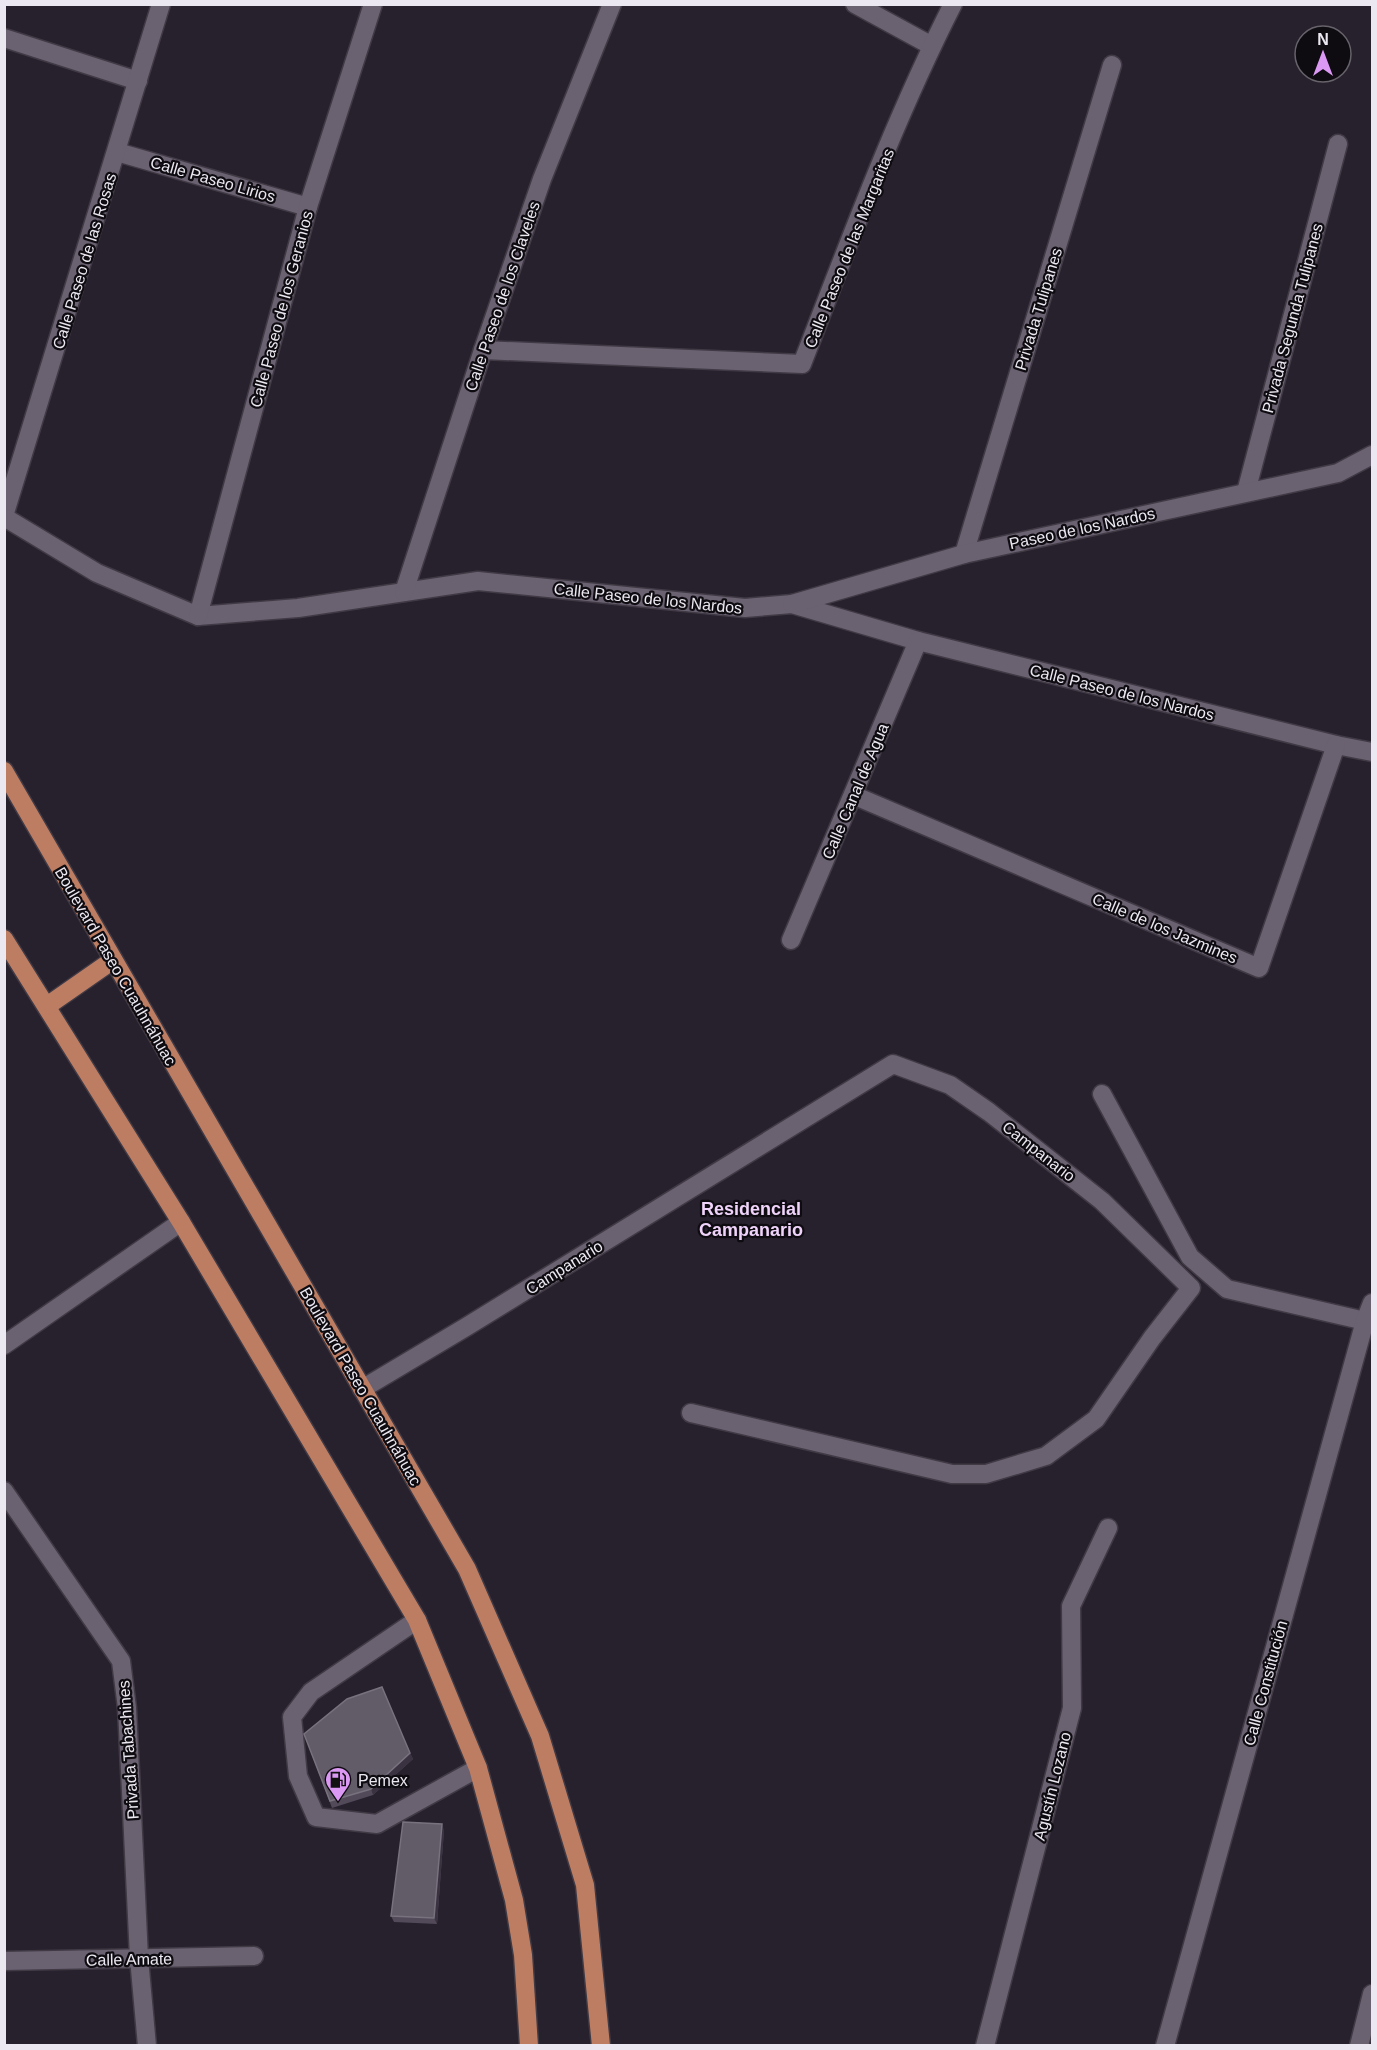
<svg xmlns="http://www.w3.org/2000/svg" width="1377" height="2050" font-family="Helvetica,sans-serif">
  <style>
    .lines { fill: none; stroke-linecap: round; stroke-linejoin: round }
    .minor-casing { stroke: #403a45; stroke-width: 21 }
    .major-casing { stroke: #403a45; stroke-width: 21 }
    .minor { stroke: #6a6171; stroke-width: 18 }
    .major { stroke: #bd7d62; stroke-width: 18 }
    .wall { fill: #524a58 }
    .shaded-wall { fill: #3a3240 }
    .building { fill: #625b68; stroke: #78717e; stroke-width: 1.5 }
    .labels { text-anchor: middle; stroke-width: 4.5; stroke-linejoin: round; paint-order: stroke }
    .street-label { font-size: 16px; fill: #ece8f1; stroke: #0e0b11 }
    .poi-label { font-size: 16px; fill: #ece8f1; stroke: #0e0b11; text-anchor: start }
    .neighbourhood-label { font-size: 18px; font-weight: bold; fill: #efd3fa; stroke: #0e0b11 }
  </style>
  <rect width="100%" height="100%" fill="#27202d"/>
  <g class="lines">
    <defs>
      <g id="minor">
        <polyline points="855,4 932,46"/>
        <polyline points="4,38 138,81"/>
        <polyline points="117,152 308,207"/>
        <path d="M483,350L802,364C849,243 894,120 953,4"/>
        <polyline points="1246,492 1338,144"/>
        <polyline points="4,516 161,4"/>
        <polyline points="4,517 97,573 198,616 298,608 478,581 745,608 792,604 918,641 1336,745 1372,752"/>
        <polyline points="964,554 1112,65"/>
        <polyline points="404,592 483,350 542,179 612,4"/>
        <polyline points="792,604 964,554 1338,473 1372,455"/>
        <polyline points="198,616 308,207 373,4"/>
        <polyline points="853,795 1259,968 1336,745"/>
        <polyline points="791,940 918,641"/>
        <polyline points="1102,1094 1190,1257 1227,1289 1365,1321"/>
        <polyline points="4,1345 181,1222"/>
        <polyline points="362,1389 466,1327 893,1064 950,1085 989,1112 1102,1201 1191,1288 1152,1338 1096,1419 1046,1456 986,1474 952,1474 691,1413"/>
        <polyline points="4,1491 121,1661 127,1708 139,1958 147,2046"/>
        <polyline points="417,1620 311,1692 292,1717 298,1776 316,1817 377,1824 478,1768"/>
        <polyline points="4,1961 254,1956"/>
        <polyline points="985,2046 1072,1708 1071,1606 1108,1528"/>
        <polyline points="1165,2046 1365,1321 1372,1303"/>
        <polyline points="1359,2046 1372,1994"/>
      </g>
      <g id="major">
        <polyline points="4,771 467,1569 540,1736 585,1885 601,2046"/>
        <polyline points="4,939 181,1222 417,1620 478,1768 514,1900 523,1955 529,2046"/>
        <polyline points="47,1006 113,960"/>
      </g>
    </defs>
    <use href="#minor" class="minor-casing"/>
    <use href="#major" class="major-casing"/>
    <use href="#minor" class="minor"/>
    <use href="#major" class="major"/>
  </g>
  <g class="wall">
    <polygon points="304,1734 410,1753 413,1759 373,1795 332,1808"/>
    <polygon points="444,1830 437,1924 394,1922 391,1916"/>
  </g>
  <g class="shaded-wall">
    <polygon points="410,1753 413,1759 373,1795 371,1789"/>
    <polygon points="442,1824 444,1830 437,1924 434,1918"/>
  </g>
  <g class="building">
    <polygon points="382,1687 410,1753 371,1789 330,1801 304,1734 347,1699"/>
    <polygon points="403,1822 442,1824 434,1918 391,1916"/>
  </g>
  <defs>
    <symbol id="fuel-pin" viewBox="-11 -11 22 30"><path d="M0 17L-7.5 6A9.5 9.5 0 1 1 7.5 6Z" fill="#dc99f4" stroke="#0e0b11"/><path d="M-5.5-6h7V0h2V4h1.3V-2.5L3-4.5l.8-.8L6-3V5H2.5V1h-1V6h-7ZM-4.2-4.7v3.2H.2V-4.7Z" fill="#111"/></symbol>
  </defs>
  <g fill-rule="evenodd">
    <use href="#fuel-pin" x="323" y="1765" width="30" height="40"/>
  </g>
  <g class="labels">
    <g class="street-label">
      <text transform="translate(213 179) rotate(16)" y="6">Calle Paseo Lirios</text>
      <text transform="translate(849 248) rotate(-68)" y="6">Calle Paseo de las Margaritas</text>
      <text transform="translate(84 261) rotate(-73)" y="6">Calle Paseo de las Rosas</text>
      <text transform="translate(502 296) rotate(-71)" y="6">Calle Paseo de los Claveles</text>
      <text transform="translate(281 309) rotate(-75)" y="6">Calle Paseo de los Geranios</text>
      <text transform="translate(1038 309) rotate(-73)" y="6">Privada Tulipanes</text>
      <text transform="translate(1292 318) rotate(-75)" y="6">Privada Segunda Tulipanes</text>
      <text transform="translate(1082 528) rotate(-12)" y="6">Paseo de los Nardos</text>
      <text transform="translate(648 598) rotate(6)" y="6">Calle Paseo de los Nardos</text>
      <text transform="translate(1122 692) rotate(14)" y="6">Calle Paseo de los Nardos</text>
      <text transform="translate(855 791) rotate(-67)" y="6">Calle Canal de Agua</text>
      <text transform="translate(1165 928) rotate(23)" y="6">Calle de los Jazmines</text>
      <text transform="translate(116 966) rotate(60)" y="6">Boulevard Paseo Cuauhnáhuac</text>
      <text transform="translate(1039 1151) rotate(38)" y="6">Campanario</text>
      <text transform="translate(564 1267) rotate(-32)" y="6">Campanario</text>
      <text transform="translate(361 1386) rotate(60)" y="6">Boulevard Paseo Cuauhnáhuac</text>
      <text transform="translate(1265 1683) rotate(-75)" y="6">Calle Constitución</text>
      <text transform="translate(128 1750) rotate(-94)" y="6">Privada Tabachines</text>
      <text transform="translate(1052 1786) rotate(-76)" y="6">Agustín Lozano</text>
      <text transform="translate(129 1959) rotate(-1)" y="6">Calle Amate</text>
    </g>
    <g class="poi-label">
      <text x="358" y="1786">Pemex</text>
    </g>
    <g class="neighbourhood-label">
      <text x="751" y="1215">Residencial<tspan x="751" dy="21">Campanario</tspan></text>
    </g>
  </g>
  <rect width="1377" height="2050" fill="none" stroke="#ece8f1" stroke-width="12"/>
  <g transform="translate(1323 54)"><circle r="28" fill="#0e0b11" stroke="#67636b" stroke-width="1.5"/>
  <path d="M0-4.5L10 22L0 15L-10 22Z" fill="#dc99f4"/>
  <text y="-9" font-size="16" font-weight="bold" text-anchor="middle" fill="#ece8f1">N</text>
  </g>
</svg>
